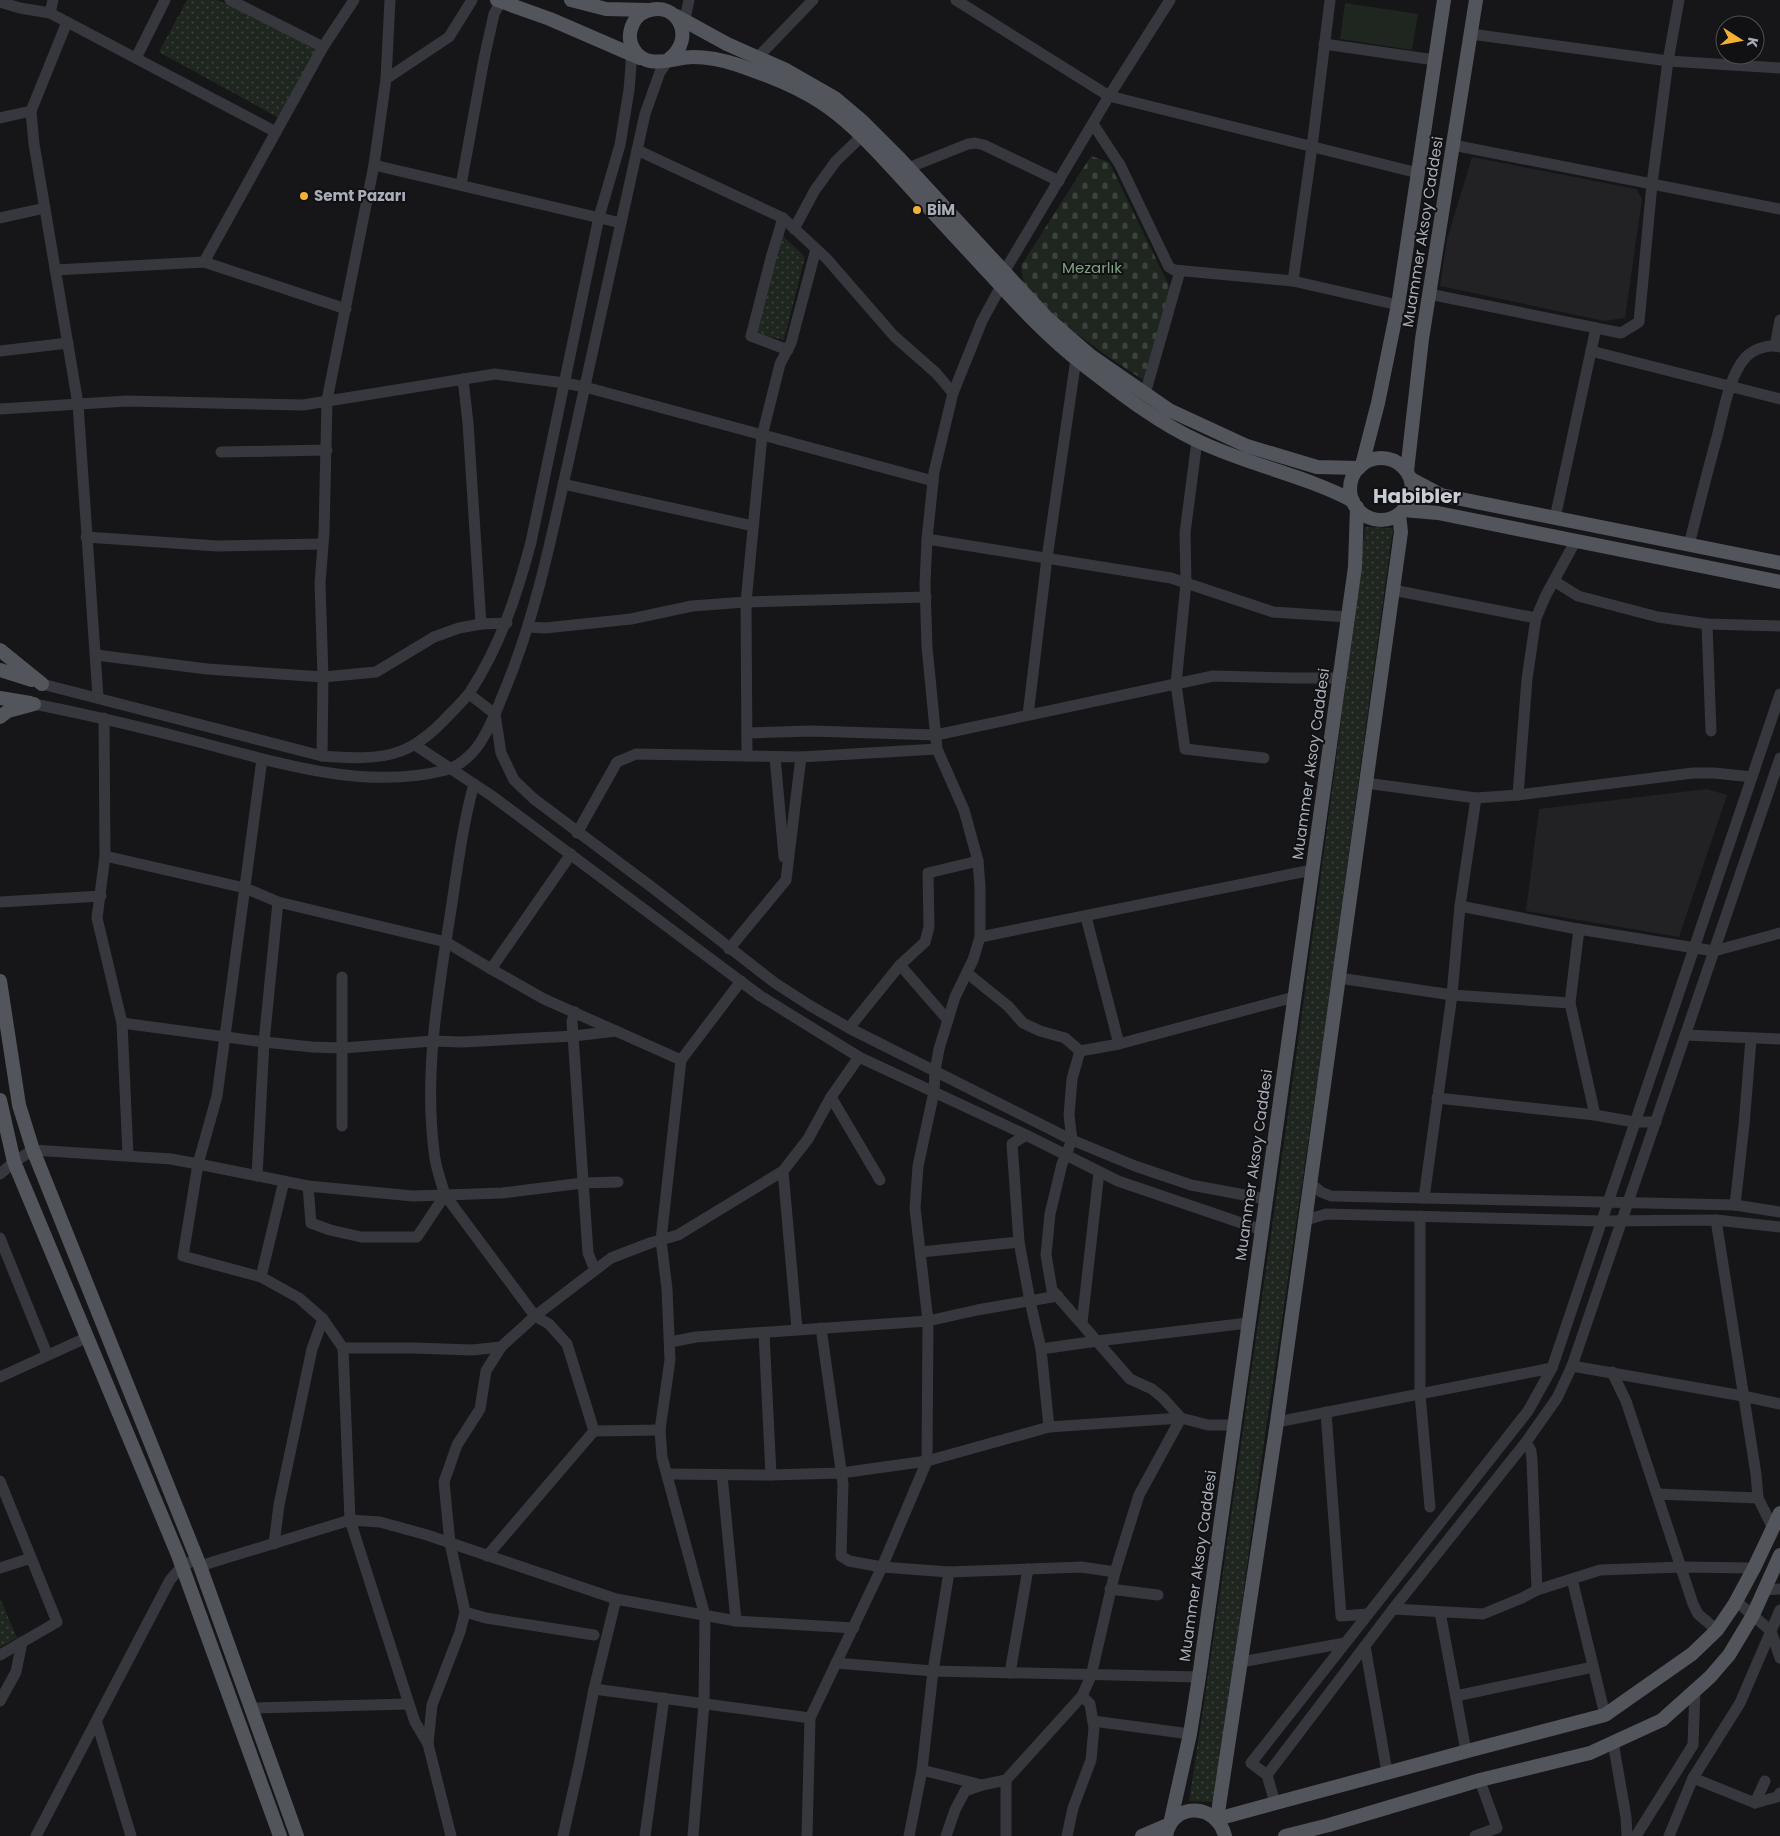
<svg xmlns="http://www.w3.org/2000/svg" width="1780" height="1836" font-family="Poppins,sans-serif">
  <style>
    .built { fill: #222225 }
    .grass { fill: url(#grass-dots) }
    .cemetery { fill: url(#cemetery-stones) }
    .garden { fill: #1e261f }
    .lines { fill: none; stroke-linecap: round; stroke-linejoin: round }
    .minor { stroke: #37383d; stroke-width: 11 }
    .major { stroke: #53555c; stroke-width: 14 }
    .poi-dot { fill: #f2b134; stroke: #111113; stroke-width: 2 }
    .labels { text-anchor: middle; stroke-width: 4; stroke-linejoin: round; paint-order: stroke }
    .poi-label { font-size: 15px; font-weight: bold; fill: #a8adb8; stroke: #111113; text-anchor: start }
    .street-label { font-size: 15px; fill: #a8adb8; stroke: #111113 }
    .park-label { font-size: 15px; fill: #7fa381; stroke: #111113 }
    .district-label { font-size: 20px; font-weight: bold; fill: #c9ccd4; stroke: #111113 }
  </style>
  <defs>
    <pattern id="grass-dots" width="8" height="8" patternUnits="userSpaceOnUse" patternTransform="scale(1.25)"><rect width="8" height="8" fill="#1e261f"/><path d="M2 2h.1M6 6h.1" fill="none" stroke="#3c433d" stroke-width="1.8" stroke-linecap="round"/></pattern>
    <pattern id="cemetery-stones" width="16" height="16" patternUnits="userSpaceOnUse" patternTransform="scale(1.25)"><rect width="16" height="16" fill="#1e261f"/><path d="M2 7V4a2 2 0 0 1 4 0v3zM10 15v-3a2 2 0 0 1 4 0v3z" fill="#3c433d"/></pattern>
  </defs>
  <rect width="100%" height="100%" fill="#161618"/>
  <g class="built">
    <polygon points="1472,157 1636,189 1642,199 1625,318 1604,321 1440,286 1447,239"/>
    <polygon points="1707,789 1727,795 1679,937 1526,911 1539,809"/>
  </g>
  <g class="grass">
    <polygon points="187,0 218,0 318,50 281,119 159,52"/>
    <polygon points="782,235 805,257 784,340 754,333"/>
    <path d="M1365,527L1393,528L1325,1027L1262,1456L1215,1802L1189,1801C1212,1654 1232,1507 1253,1359C1293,1082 1332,805 1365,527Z"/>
    <polygon points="0,1598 17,1638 0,1647"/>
  </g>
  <polygon class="cemetery" points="1091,156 1109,162 1172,292 1145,381 1107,356 1050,314 1023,282 1021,266"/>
  <polygon class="garden" points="1345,3 1418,14 1412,50 1340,39"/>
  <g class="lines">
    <g class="minor">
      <polyline points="230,0 323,47"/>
      <polyline points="956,0 1109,96 1418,173"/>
      <polyline points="0,2 20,8 50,13 67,22 31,111 34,144 78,404 98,697"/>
      <polyline points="50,13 53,0"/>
      <polyline points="67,22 276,132"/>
      <polyline points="683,28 689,0"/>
      <polyline points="1471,34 1668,61 1780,68"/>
      <polyline points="1324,44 1435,60"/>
      <polyline points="758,57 813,0"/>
      <polyline points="136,58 165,0"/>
      <polyline points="386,79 449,37 472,0"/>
      <polyline points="0,118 31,111"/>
      <polyline points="1093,124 1120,165 1169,267 1174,270 1293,281 1398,305"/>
      <polyline points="1453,145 1780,209"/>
      <polyline points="637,150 783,218 827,259 894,336 936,373 953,393"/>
      <polyline points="374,165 621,223"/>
      <polyline points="908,168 968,144 975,143 984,145 1059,181"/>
      <polyline points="461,185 484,59 494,14 501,1"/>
      <polyline points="0,218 45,208"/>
      <polyline points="783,218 771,258 751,336 788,350"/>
      <polyline points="794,229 815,190 836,161 861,137"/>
      <polyline points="204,262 323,47 354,0"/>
      <polyline points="55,270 204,262 346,309"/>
      <polyline points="1004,272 1109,96 1170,0"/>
      <polyline points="1293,281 1312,147 1330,0"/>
      <polyline points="1429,294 1621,333 1639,322 1652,184 1668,61 1679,0"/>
      <polyline points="1775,346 1780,320"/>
      <polyline points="0,351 68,343"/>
      <polyline points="1591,351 1780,399"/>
      <polyline points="463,379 468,423 481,624"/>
      <polyline points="1145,394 1180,271"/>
      <polyline points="0,409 127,401 303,405 495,374 565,383 585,387 933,481"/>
      <polyline points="1197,441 1185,533 1186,583 1176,684 1185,749 1264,758"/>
      <polyline points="221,452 327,450"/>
      <polyline points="563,484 753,526"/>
      <polyline points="1555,518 1596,328"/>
      <polyline points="86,537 217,546 322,544"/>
      <polyline points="927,539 1171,578 1273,612 1348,617"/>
      <path d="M1689,545C1698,509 1707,473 1717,437C1723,414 1729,376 1745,358C1753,349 1768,344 1780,347"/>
      <polyline points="1554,581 1578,596 1658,617 1707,624 1780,626"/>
      <polyline points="1393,590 1536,618"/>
      <polyline points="1707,624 1711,731"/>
      <polyline points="528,627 545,628 631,619 692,606 746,602 926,597"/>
      <polyline points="96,655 207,669 323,677 376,672 434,637 459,628 481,624 507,623"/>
      <path d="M42,684L322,756C347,758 378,760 401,751C420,744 435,730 449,715C456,708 464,700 470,692C500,646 517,595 531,542L599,217L620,145L629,90L631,65V48"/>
      <polyline points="469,694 495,714 501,753 514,780 534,799 653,888 775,983 809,1005 849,1028 1072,1140 1135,1166 1191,1185 1266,1199"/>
      <path d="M34,704C85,714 136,726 187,739C270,760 360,792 446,770C461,766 476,751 483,738C492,723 498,707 504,692C536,616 552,534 570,454C595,340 621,227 645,114L660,72L669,59"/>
      <polyline points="1028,715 1047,558 1076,359"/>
      <polyline points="104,718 105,856 97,918 122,1023 128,1155"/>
      <polyline points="747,733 811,731 936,735 1213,676 1294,678 1339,678"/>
      <polyline points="415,745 492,796 759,995 859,1057 1026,1135 1118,1181 1262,1230"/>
      <polyline points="322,756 323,677 320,583 324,533 327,400 374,165 386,79 390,0"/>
      <polyline points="747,756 801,757 937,749"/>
      <polyline points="775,757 784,857"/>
      <polyline points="1366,783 1476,798 1518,795 1693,773 1714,773 1752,777"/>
      <path d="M474,784C462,827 457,872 450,916C438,993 424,1073 434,1151C435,1166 441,1181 445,1195L502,1193L583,1183L618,1182"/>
      <polyline points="1518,795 1527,679 1536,618 1546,595 1575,542"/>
      <polyline points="577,833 617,762 636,754 747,756 746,602 762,436 780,364 791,343 816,249"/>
      <polyline points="105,856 245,888 278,902 446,942 491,969 571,854"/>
      <polyline points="0,902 101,896"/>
      <polyline points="1460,906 1572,928 1714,951 1780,933"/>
      <polyline points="1086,917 1119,1044"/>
      <polyline points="1579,929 1570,1003 1595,1115"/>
      <polyline points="980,937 1312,870"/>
      <polyline points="729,949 786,880 801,757"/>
      <polyline points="900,965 947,1019"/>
      <polyline points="491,969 544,999 681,1060"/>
      <polyline points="967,973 1008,1006 1023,1023 1040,1031 1065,1038 1080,1051"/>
      <polyline points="1339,978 1452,995 1570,1003"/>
      <polyline points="575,1012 572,1021 588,1253 595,1270"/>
      <polyline points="122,1023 264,1042 312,1047 343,1048 433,1041 462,1042 574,1036 616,1031"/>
      <polyline points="849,1028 900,965 925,942 929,927 928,873 978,861"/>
      <polyline points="1685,1035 1780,1039"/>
      <polyline points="831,1097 880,1180"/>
      <polyline points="1437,1098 1595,1115 1634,1122 1656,1122"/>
      <polyline points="342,1126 342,977"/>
      <polyline points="1026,1135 1012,1144 1019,1242 1030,1301 1041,1349"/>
      <polyline points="783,1171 797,1329"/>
      <polyline points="0,1174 14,1162 33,1150 171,1159 198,1164 217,1096 262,759"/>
      <polyline points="257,1176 264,1042 278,902"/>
      <polyline points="1310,1183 1321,1192 1331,1196 1735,1205 1780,1212"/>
      <polyline points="308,1186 311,1223 330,1230 361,1237 417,1237 445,1195"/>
      <polyline points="445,1195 535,1316 549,1324 567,1344 594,1431 660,1430"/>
      <polyline points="1424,1198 1452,995 1460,906 1476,798"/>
      <polyline points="1735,1205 1744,1125 1751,1039"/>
      <polyline points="1420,1216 1420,1394 1430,1507"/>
      <polyline points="1306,1220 1326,1214 1601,1221 1716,1220 1780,1227"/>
      <polyline points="1716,1220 1756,1474 1758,1498 1773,1528"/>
      <polyline points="0,1238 47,1354"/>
      <polyline points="921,1252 1019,1242"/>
      <polyline points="261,1277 284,1181"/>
      <polyline points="1082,1323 1099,1172"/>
      <polyline points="821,1328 843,1484 841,1556 849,1561 882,1567 949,1572 1081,1567 1115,1572"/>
      <polyline points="764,1333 771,1475"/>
      <polyline points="670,1342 696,1337 928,1321 977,1310 1058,1296"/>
      <polyline points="343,1348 413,1348 472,1350 501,1347"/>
      <polyline points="1572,1366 1743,1396 1780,1404"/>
      <polyline points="1612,1372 1626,1401 1693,1604 1698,1614 1717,1630"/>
      <polyline points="0,1377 88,1337"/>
      <polyline points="1326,1412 1341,1616 1368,1614"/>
      <polyline points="1277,1422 1552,1368"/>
      <polyline points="1234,1425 1208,1425 1181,1418 1163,1398 1152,1389 1130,1379 1052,1290 1046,1255 1050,1214 1062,1164 1072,1140 1069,1115 1072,1079 1080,1051 1119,1044 1294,997"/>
      <polyline points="1049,1427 1041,1349 1097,1341 1248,1323"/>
      <polyline points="1526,1442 1531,1451 1532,1460 1537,1590"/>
      <polyline points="667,1474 771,1475 841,1473 927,1461 1049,1427 1181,1418 1139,1495 1115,1572 1091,1676 1082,1696 1006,1780 982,1785 965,1791 955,1810 946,1836"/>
      <polyline points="722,1475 736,1621"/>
      <polyline points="0,1481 57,1622 0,1655"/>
      <polyline points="1657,1494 1758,1498"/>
      <polyline points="274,1544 279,1505 312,1349 323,1319"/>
      <polyline points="487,1556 594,1431"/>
      <polyline points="200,1566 350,1520 380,1522 427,1535 616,1599 736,1621 854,1628"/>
      <polyline points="0,1568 31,1558"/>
      <polyline points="1572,1579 1605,1715"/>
      <polyline points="1110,1589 1158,1595"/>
      <polyline points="1764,1590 1780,1589"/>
      <polyline points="1393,1609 1483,1614 1522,1598 1537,1590 1600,1570 1681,1567 1754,1568"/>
      <polyline points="1780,1610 1771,1631 1780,1658"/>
      <polyline points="465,1612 486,1618 594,1635"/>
      <polyline points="1440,1612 1466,1751"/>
      <polyline points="1365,1646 1387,1772"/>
      <polyline points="1241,1662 1345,1643"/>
      <polyline points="836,1663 933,1671 1199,1677"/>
      <polyline points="1010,1673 1028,1569"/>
      <polyline points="594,1689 810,1718 807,1836"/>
      <polyline points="1456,1696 1593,1667"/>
      <polyline points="0,1701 16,1672 22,1642"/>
      <polyline points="251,1708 409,1704"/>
      <polyline points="810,1718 882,1567 927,1461 928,1321 915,1208 918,1166 934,1092 935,1071 939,1049 955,997 973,960 980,937 980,887 978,861 964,810 937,749 927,647 925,584 927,539 934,472 953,393 982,321 1001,286"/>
      <polyline points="1093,1721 1190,1734"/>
      <polyline points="97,1723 131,1836"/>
      <polyline points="1613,1742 1626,1817 1627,1836"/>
      <polyline points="428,1744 415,1722 409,1704 350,1520 343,1348 323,1319 299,1298 261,1277 183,1256 198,1164 308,1186 413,1196 445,1195"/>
      <polyline points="922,1770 982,1785"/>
      <polyline points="1267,1775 1393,1609 1526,1442 1557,1398 1572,1366 1780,758"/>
      <polyline points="1693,1778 1755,1803 1777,1797 1780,1793"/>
      <polyline points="1275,1803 1267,1775 1251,1763 1528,1411 1552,1368 1780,694"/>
      <polyline points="1755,1803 1765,1781"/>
      <polyline points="36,1836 170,1580 182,1566 197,1559"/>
      <polyline points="451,1836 428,1744 432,1705 460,1632 465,1612 450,1543 444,1482 457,1445 480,1409 486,1371 501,1347 535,1316 611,1258 650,1243 678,1235 783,1171 808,1139 831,1097 859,1057"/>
      <polyline points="563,1836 579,1765 594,1689 616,1599"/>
      <polyline points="645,1836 664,1698"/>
      <polyline points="693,1836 704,1704 705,1616 662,1457 660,1430 670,1360 667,1289 661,1240 681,1060 741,981"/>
      <polyline points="909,1836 922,1770 933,1671 949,1572"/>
      <polyline points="1006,1836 1006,1780"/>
      <polyline points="1067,1836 1073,1808 1091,1760 1094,1728 1090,1704 1082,1696"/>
      <polyline points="1475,1836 1497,1828 1480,1781"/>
      <polyline points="1636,1836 1693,1745 1695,1690"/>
      <polyline points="1669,1836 1693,1778 1740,1703 1771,1631 1736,1601"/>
    </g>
    <g class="major">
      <polyline points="497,0 550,19 640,58"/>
      <polyline points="571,0 606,9 648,10"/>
      <polyline points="676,16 727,44 786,70 835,98 861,120 900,159 1047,318 1091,356 1169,410 1247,446 1317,467 1359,468"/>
      <path d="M669,59C697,38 677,0 647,11C639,14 633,21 631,29C629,36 630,43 633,48C646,72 673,57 693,57C709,57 723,60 738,65C769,76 802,88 829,108C858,129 884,159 908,185C935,215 963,245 990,274C1020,307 1050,339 1085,366C1119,392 1158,423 1198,441C1248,465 1304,475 1353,501"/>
      <circle cx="1381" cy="489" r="31"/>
      <polyline points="1362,465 1378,403 1398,305 1444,0"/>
      <polyline points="1407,471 1422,339 1476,0"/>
      <polyline points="1411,479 1441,495 1780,563"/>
      <polyline points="1403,510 1438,513 1780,582"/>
      <polyline points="0,650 42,684"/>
      <polyline points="0,670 32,680"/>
      <polyline points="0,698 30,703"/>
      <polyline points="0,717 8,711 34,704"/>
      <polyline points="0,981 19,1105 33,1150 200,1566 297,1836"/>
      <polyline points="0,1100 14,1162 178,1555 280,1836"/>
      <polyline points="1217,1819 1277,1422 1401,532 1399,514"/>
      <polyline points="1217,1819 1475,1749 1605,1715 1692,1654 1717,1630 1734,1605 1754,1568 1780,1513"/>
      <polyline points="1170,1824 1190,1734 1199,1677 1355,567 1357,507"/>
      <polyline points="1142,1836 1170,1824"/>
      <path d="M1166,1836C1172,1801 1217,1803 1225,1836"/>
      <polyline points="1285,1836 1329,1825 1480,1780 1590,1753 1662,1720 1710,1677 1729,1655 1753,1615 1780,1555"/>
    </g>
  </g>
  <g class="poi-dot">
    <circle cx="304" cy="196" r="5"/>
    <circle cx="917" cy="210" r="5"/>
  </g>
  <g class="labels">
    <g class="poi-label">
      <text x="314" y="201">Semt Pazarı</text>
      <text x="927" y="215">BİM</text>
    </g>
    <g class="street-label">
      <text transform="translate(1423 232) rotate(-81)" y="5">Muammer Aksoy Caddesi</text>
      <text transform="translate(1311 764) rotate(-82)" y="5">Muammer Aksoy Caddesi</text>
      <text transform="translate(1254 1165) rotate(-82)" y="5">Muammer Aksoy Caddesi</text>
      <text transform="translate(1198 1566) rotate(-82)" y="5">Muammer Aksoy Caddesi</text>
    </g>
    <g class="park-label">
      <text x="1092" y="273">Mezarlık</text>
    </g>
    <g class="district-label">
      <text x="1417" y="503">Habibler</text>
    </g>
  </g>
  <g transform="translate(1740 40) rotate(101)"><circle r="24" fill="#111113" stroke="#4d4f55"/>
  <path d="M0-4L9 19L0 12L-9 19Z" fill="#f2b134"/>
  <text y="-8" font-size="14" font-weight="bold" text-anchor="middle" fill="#a8adb8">K</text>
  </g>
</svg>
